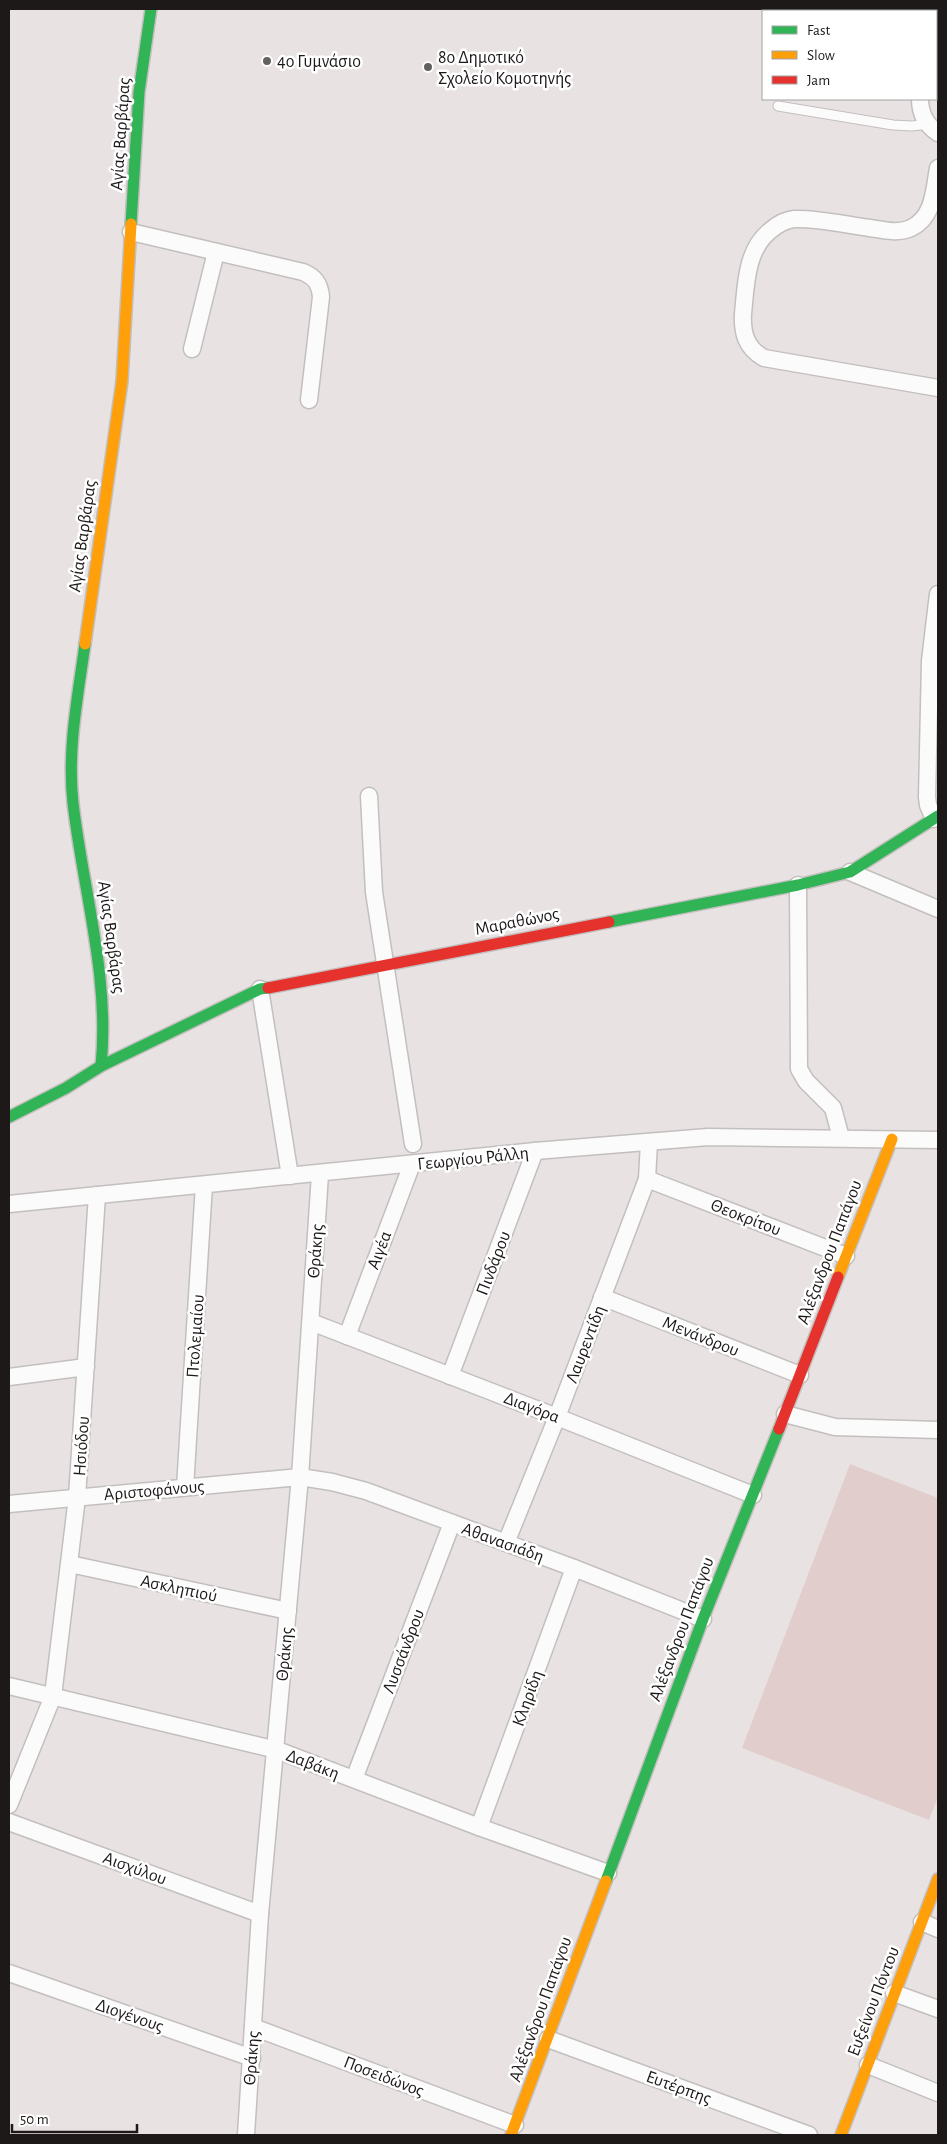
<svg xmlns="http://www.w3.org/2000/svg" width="947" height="2144" font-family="'Alegreya Sans',sans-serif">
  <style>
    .green { fill: #e1cecc }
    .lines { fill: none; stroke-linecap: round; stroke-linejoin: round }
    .lane-casing { stroke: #c3bfbe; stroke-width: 11 }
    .street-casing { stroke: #c3bfbe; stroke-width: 19 }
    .fast-casing { stroke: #c3bfbe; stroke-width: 14 }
    .slow-casing { stroke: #c3bfbe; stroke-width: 14 }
    .jam-casing { stroke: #c3bfbe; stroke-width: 14 }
    .lane { stroke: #fcfbfb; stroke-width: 9 }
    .street { stroke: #fcfbfb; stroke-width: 16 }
    .fast { stroke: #30b455; stroke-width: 11 }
    .slow { stroke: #ff9f0a; stroke-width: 11 }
    .jam { stroke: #e5322d; stroke-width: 11 }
    .poi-dot { fill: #63605f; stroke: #fff; stroke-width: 2 }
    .labels { text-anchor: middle; stroke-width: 5; stroke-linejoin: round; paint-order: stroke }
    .poi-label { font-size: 18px; fill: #1c1918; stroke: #fff; text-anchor: start }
    .street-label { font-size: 18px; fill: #1c1918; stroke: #fff }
  </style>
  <rect width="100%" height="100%" fill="#e8e3e2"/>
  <polygon class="green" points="850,1464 938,1498 938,1797 929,1820 742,1748"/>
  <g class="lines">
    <defs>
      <polyline id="lane" points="778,106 893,125 912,126 928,124"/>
      <g id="street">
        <polyline points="931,11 932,9"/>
        <path d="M920,99C920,113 926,125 938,133"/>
        <path d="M938,168C934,190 934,217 911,228C898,234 883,230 870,228C846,225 819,218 794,219C785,220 778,224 771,230C746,249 746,284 743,314C742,333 746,348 764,358L938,388"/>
        <path d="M131,232L303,272C315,277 320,284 321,297L309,400"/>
        <polyline points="192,349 216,252"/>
        <polyline points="369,796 374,892 413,1144"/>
        <polyline points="934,819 928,805 927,797 930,661 938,594"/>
        <polyline points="850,872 938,909"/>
        <polyline points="798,885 799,1069 806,1081 833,1108 841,1138"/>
        <polyline points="260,989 290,1176"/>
        <polyline points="647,1179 846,1256"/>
        <polyline points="9,1204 535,1151 708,1137 938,1140"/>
        <polyline points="602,1297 800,1375"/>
        <polyline points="311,1322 557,1417 753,1495"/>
        <polyline points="347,1336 412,1164"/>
        <polyline points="450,1376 535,1151"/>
        <polyline points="9,1377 86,1367"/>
        <polyline points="785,1414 835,1427 938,1430"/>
        <polyline points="185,1487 204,1185"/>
        <polyline points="9,1504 300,1477 332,1482 366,1491 574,1568 703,1619"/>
        <polyline points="506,1543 557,1417 647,1179 649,1142"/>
        <polyline points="70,1564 288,1611"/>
        <polyline points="9,1686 277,1750 479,1827 608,1873"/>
        <polyline points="354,1779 452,1523"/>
        <polyline points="9,1805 53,1696 77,1497 97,1195"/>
        <polyline points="9,1822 260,1914"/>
        <polyline points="479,1827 574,1568"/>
        <polyline points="922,1922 938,1929"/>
        <polyline points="9,1973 252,2058"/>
        <polyline points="894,1993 938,2009"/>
        <polyline points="253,2027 515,2125"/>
        <polyline points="548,2039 809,2135"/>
        <polyline points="868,2065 938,2093"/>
        <polyline points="246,2135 260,1914 300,1477 320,1174"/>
      </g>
      <g id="fast">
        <polyline points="131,224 139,92 151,9"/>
        <path d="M85,644C78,696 67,749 73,803C83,890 110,977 101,1066"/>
        <polyline points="609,922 798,885 850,872 938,816"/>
        <polyline points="9,1117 66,1088 101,1066 260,989 268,988"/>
        <polyline points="606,1881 703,1619 779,1429"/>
      </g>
      <g id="slow">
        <polyline points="85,644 122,381 131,224"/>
        <polyline points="838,1277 892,1139"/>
        <polyline points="511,2135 606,1881"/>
        <polyline points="841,2135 938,1879"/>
      </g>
      <g id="jam">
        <polyline points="268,988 609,922"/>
        <polyline points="779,1429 838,1277"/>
      </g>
    </defs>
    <use href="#lane" class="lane-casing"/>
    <use href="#street" class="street-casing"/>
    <use href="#fast" class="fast-casing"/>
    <use href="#slow" class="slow-casing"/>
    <use href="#jam" class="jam-casing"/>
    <use href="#lane" class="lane"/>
    <use href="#street" class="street"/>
    <use href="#fast" class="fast"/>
    <use href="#slow" class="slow"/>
    <use href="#jam" class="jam"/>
  </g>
  <g class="poi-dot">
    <circle cx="267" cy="61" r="5"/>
    <circle cx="428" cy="67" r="5"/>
  </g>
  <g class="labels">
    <g class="poi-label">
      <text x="438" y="63">8ο Δημοτικό<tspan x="438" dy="21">Σχολείο Κομοτηνής</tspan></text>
      <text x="277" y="67">4ο Γυμνάσιο</text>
    </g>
    <g class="street-label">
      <text transform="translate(120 134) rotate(-86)" y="6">Αγίας Βαρβάρας</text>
      <text transform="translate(82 536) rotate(-82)" y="6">Αγίας Βαρβάρας</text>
      <text transform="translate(517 921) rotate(-11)" y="6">Μαραθώνος</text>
      <text transform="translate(112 937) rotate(82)" y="6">Αγίας Βαρβάρας</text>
      <text transform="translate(473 1158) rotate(-6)" y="6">Γεωργίου Ράλλη</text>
      <text transform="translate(746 1217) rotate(21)" y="6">Θεοκρίτου</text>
      <text transform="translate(379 1250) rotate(-69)" y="6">Αιγέα</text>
      <text transform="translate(315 1251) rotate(-86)" y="6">Θράκης</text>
      <text transform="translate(829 1252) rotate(-69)" y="6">Αλέξανδρου Παπάγου</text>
      <text transform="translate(493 1263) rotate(-69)" y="6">Πινδάρου</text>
      <text transform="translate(195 1336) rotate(-86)" y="6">Πτολεμαίου</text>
      <text transform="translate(701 1336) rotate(22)" y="6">Μενάνδρου</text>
      <text transform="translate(585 1344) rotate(-69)" y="6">Λαυρεντίδη</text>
      <text transform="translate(532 1407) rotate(21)" y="6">Διαγόρα</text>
      <text transform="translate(81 1446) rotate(-86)" y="6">Ησιόδου</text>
      <text transform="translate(154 1490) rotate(-5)" y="6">Αριστοφάνους</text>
      <text transform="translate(503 1542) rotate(20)" y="6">Αθανασιάδη</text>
      <text transform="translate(179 1588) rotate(12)" y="6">Ασκληπιού</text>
      <text transform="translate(681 1629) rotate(-69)" y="6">Αλέξανδρου Παπάγου</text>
      <text transform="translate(403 1651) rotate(-69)" y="6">Λυσσάνδρου</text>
      <text transform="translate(284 1654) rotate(-85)" y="6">Θράκης</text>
      <text transform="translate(527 1698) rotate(-70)" y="6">Κληρίδη</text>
      <text transform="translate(313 1764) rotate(21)" y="6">Δαβάκη</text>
      <text transform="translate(135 1868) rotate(20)" y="6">Αισχύλου</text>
      <text transform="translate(873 2001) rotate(-69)" y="6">Ευξείνου Πόντου</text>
      <text transform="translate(540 2009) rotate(-70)" y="6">Αλέξανδρου Παπάγου</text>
      <text transform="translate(130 2015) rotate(19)" y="6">Διογένους</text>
      <text transform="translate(251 2058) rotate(-86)" y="6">Θράκης</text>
      <text transform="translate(384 2076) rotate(21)" y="6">Ποσειδώνος</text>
      <text transform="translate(679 2087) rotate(20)" y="6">Ευτέρπης</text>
    </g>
  </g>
  <rect width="947" height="2144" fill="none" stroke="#1c1918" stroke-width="20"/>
  <rect x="762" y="10" width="175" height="90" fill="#ffffff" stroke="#a4a3a3"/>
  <rect x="772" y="26" width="25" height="8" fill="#30b455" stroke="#a4a3a3"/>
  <text x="807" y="35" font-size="15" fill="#1c1918">Fast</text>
  <rect x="772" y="51" width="25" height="8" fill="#ff9f0a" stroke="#a4a3a3"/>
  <text x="807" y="60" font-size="15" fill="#1c1918">Slow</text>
  <rect x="772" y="76" width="25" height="8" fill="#e5322d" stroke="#a4a3a3"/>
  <text x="807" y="85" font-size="15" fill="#1c1918">Jam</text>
  <path d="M12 2124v8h125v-8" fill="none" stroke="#1c1918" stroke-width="2.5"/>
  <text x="20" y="2124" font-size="15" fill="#1c1918" stroke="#ffffff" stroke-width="4" paint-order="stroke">50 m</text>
</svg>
